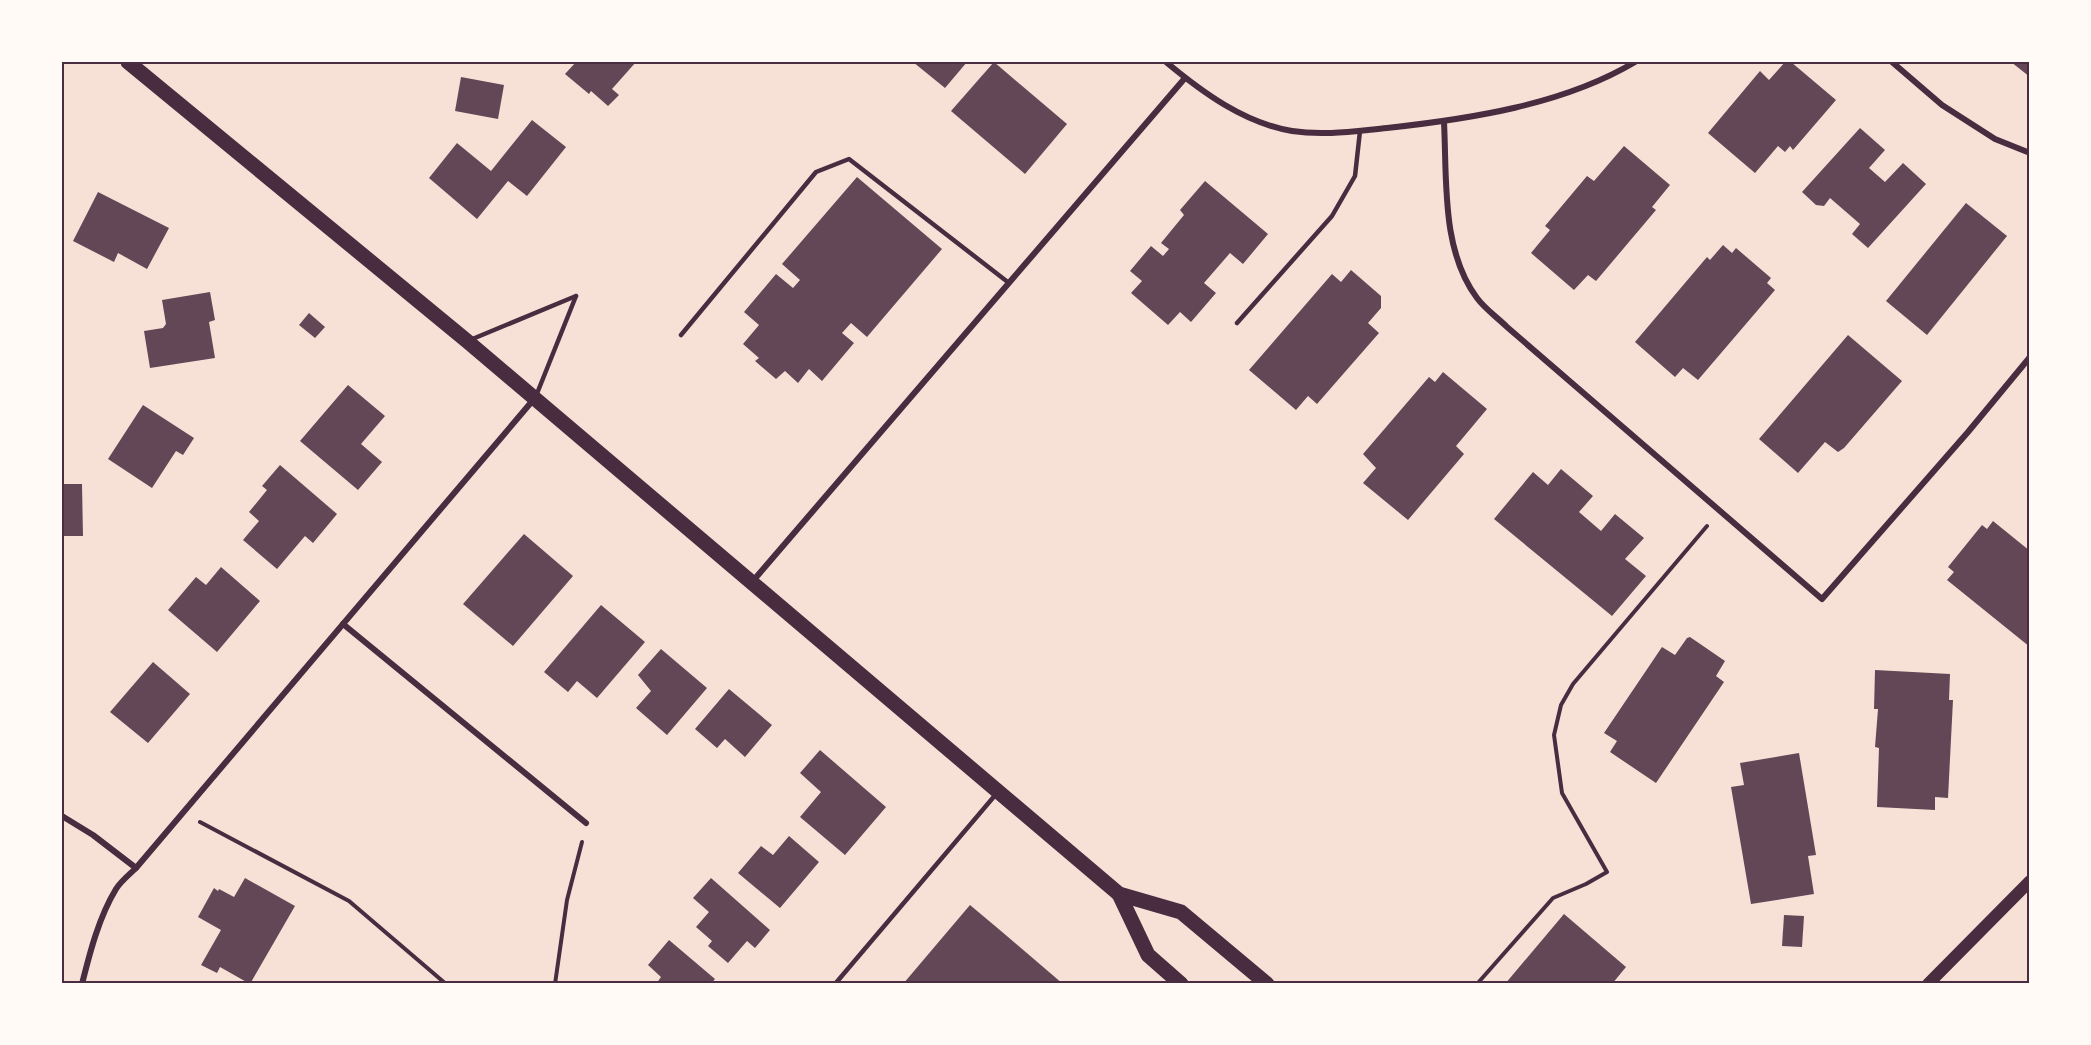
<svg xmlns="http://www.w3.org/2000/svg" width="2091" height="1045" font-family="Figtree,sans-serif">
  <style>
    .building { fill: #644757 }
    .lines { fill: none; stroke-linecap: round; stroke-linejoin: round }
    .path { stroke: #4a2c40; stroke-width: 4 }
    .service { stroke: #4a2c40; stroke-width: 4.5 }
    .minor { stroke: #4a2c40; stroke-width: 6 }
    .secondary { stroke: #4a2c40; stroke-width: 12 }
    .primary { stroke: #4a2c40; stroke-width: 15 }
    .neatline { fill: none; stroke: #4a2c40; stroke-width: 2 }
  </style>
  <rect width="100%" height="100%" fill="#f7e1d7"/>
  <g class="building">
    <polygon points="576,62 636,62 612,89 619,95 608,106 591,91 589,94 565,74"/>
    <polygon points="913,62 967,62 945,88"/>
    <polygon points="994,62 1067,124 1025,174 951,111"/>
    <polygon points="1785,62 1791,62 1836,100 1793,150 1790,146 1785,152 1778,146 1755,173 1708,133 1760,71 1769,80"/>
    <polygon points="2011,62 2030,62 2030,77"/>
    <polygon points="461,77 504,85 498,119 455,111"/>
    <polygon points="532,120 566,147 527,196 508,181 477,219 429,178 457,143 491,171"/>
    <polygon points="1860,128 1885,150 1869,168 1885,182 1903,163 1926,184 1868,248 1852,234 1860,224 1830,198 1824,206 1816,205 1802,192"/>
    <polygon points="1624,146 1670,185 1652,207 1656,210 1596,281 1588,275 1574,290 1531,253 1550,230 1545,226 1587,176 1594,181"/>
    <polygon points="857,177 942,249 867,337 851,323 842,333 854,343 822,381 809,369 798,383 785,371 776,379 755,361 759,358 743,344 759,325 744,312 776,274 793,288 800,280 782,264"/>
    <polygon points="1205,181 1268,234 1243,264 1230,253 1204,283 1216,293 1191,322 1180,312 1168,325 1131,293 1142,281 1130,271 1151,246 1163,256 1169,249 1161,243 1184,215 1180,210"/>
    <polygon points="98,192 169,228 147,269 118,253 114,262 73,241"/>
    <polygon points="1966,203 2007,236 1927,335 1886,301"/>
    <polygon points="1723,245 1732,253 1736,248 1771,278 1767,283 1775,290 1698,380 1683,368 1675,377 1635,342 1707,257 1710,260"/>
    <polygon points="1351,270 1381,296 1381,308 1368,323 1379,333 1317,404 1308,396 1296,410 1249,370 1332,274 1341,282"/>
    <polygon points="210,292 215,320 209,322 215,358 150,368 144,331 163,328 166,324 162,300"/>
    <polygon points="309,313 325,327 315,338 299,325"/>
    <polygon points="1848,335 1902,381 1844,448 1838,452 1825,442 1798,473 1759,439"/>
    <polygon points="1443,372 1487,409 1456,446 1464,454 1408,520 1363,483 1376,468 1363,454 1429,377 1435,382"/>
    <polygon points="348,385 385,416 361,444 382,462 358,490 300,441"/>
    <polygon points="143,405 194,438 183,455 176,451 152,488 108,459"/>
    <polygon points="280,465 337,514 313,543 305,536 277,569 243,540 259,521 249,512 267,490 262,486"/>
    <polygon points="1561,469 1593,496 1579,512 1601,531 1615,514 1644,538 1625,559 1646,576 1612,616 1494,519 1533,472 1548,485"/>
    <polygon points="62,484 82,484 83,536 62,536"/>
    <polygon points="1993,521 2030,551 2030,647 1947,580 1954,572 1948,567 1982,525 1987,529"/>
    <polygon points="524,534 573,576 513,646 463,604"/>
    <polygon points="221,567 260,601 217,652 168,610 196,577 206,585"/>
    <polygon points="601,605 645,642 597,698 577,681 568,692 544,672"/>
    <polygon points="1690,637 1725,661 1716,676 1724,682 1656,783 1610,752 1617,741 1604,733 1662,647 1675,655 1687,638"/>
    <polygon points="661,649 707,688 667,735 636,708 651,691 638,675"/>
    <polygon points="153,662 190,694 148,743 110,712"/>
    <polygon points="1875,670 1950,674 1949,700 1953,700 1948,798 1935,797 1935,810 1877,807 1879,748 1875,747 1878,709 1874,709"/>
    <polygon points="729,689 772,725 745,757 725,739 717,748 695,729"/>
    <polygon points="820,750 886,807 845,855 800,817 821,792 800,773"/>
    <polygon points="1799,753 1816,855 1808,856 1814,894 1751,904 1731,787 1744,785 1740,763"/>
    <polygon points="789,836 819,862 780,908 738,873 761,846 773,855"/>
    <polygon points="245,878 295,906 250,984 220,967 217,973 201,965 221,930 198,917 214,888 218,891 219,889 234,897"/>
    <polygon points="711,878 770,930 755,948 747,941 728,963 708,946 712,941 696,927 709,912 693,898"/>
    <polygon points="970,905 1001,931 1063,984 903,984"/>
    <polygon points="1564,914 1626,967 1612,984 1505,984"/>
    <polygon points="1784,915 1804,916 1802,947 1782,946"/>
    <polygon points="669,940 715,979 711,984 656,984 661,977 648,965"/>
  </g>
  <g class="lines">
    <g class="path">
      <polyline points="200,822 349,901 446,984"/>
      <polyline points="555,984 567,900 582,842"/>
      <polyline points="1477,984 1553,898 1586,884 1607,872 1562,793 1554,735 1561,705 1573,684 1707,526"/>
    </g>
    <g class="service">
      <polyline points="1237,323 1332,216 1355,176 1360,131"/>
      <polyline points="681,335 816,172 849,159 1009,283"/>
      <polyline points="470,340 576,296"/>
      <polyline points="536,396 576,296"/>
      <polyline points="835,984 997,793"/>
    </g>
    <g class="minor">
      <path d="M1166,62C1202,92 1244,123 1292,131C1324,136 1355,131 1387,128C1469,119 1563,105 1635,62"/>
      <polyline points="1892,62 1942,105 1995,139 2030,153"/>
      <path d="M1444,122C1447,179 1441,250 1477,298C1485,309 1498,318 1507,327L1822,599L1968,432L2030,357"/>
      <polyline points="752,582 1185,78"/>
      <polyline points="343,624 586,823"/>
      <polyline points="62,816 93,835 136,868"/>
      <path d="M82,984C90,952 99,917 116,889C121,881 130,874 136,868L534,399"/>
    </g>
    <polyline class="secondary" points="1928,984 2030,881"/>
    <g class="primary">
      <polyline points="128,62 467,341 1119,894 1181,912 1267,984"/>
      <polyline points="1119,894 1148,955 1181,984"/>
    </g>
  </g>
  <rect width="2091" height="1045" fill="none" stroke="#fffaf5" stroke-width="126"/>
  <rect x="63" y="63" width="1965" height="919" class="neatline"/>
</svg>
